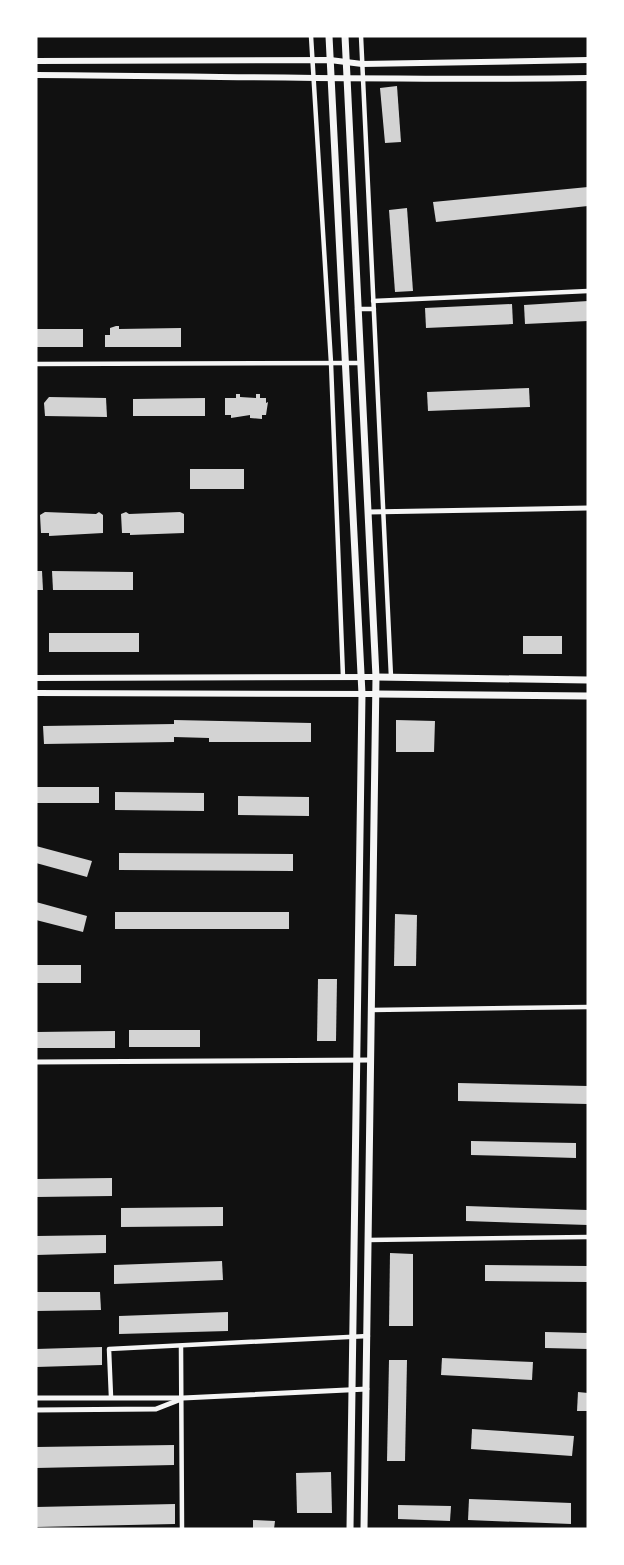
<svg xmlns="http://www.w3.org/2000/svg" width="624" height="1565" font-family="'PT Sans Narrow',sans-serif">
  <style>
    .building { fill: #d3d3d3 }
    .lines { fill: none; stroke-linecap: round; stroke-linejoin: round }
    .minor { stroke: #f5f5f5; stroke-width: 4.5 }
    .tertiary { stroke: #f5f5f5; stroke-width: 5 }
    .secondary { stroke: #f5f5f5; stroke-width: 6 }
    .primary { stroke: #f5f5f5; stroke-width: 7 }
  </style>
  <rect width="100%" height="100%" fill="#111"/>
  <g class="building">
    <polygon points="397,86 401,142 385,143 380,88"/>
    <polygon points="588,187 588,206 436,222 433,202"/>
    <polygon points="407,208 413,291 395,292 389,210"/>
    <polygon points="588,301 588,321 525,324 524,305"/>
    <polygon points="512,304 513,324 426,328 425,308"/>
    <polygon points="116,326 119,326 119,329 181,328 181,347 105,347 105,335 110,335 110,328"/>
    <rect x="36" y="329" width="47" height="18"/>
    <polygon points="529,388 530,407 428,411 427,392"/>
    <polygon points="236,394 240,394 240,397 256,398 256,394 260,394 260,398 266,398 266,403 268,402 266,415 262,415 262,419 250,418 250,415 231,418 231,415 225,415 225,398 236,398"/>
    <polygon points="49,397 106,398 107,417 45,416 44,403"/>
    <polygon points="205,398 205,416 133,416 133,399"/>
    <rect x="190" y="469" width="54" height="20"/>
    <polygon points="45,512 96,514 99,512 103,515 103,533 49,536 49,533 41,533 40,515"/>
    <polygon points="126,512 129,514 180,512 184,514 184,533 130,535 130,533 122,533 121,514"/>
    <polygon points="36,571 42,571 43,590 36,590"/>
    <polygon points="52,571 133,572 133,590 53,590"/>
    <rect x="49" y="633" width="90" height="19"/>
    <rect x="523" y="636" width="39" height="18"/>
    <polygon points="174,720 311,723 311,742 209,742 209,738 174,737 174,742 44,744 43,726 174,724"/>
    <polygon points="396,720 435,721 434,752 396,752"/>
    <rect x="36" y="787" width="63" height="16"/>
    <polygon points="115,792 204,793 204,811 115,810"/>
    <polygon points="238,796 309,797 309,816 238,815"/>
    <polygon points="36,846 92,861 87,877 36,863"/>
    <polygon points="119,853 293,854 293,871 119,870"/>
    <polygon points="36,902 87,916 83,932 36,920"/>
    <rect x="115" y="912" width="174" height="17"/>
    <polygon points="395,914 417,915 416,966 394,966"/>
    <rect x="36" y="965" width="45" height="18"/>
    <polygon points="318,979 337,979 336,1041 317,1041"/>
    <rect x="129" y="1030" width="71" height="17"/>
    <polygon points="115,1031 115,1048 36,1048 36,1032"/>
    <polygon points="458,1083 588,1086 588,1104 458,1101"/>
    <polygon points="471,1141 576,1143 576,1158 471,1155"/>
    <polygon points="112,1178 112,1196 36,1197 36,1179"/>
    <polygon points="466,1206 588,1210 588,1225 466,1221"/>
    <polygon points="223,1207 223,1226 121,1227 121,1208"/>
    <polygon points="106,1235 106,1253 36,1255 36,1236"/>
    <polygon points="390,1253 413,1254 413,1326 389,1326"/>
    <polygon points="222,1261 223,1280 114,1284 114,1265"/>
    <polygon points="485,1265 588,1266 588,1282 485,1281"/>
    <polygon points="36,1292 100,1292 101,1310 36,1311"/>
    <polygon points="228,1312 228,1331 119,1334 119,1316"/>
    <polygon points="545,1332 588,1333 588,1349 545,1348"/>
    <polygon points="102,1347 102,1365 36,1367 36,1349"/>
    <polygon points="442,1358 533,1362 532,1380 441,1375"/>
    <polygon points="389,1360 407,1360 405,1461 387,1461"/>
    <polygon points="578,1392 588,1393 588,1411 577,1411"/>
    <polygon points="472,1429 574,1436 572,1456 471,1449"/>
    <polygon points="174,1445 174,1465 36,1468 36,1447"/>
    <polygon points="331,1472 332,1513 297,1513 296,1473"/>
    <polygon points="469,1499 571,1503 571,1524 468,1520"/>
    <polygon points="175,1504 175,1524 36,1527 36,1507"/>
    <polygon points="398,1505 451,1506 450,1521 398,1519"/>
    <polygon points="253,1520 275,1521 274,1529 253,1529"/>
  </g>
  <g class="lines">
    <g class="minor">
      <polyline points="311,36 331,363 343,677"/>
      <polyline points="361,36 391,677"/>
      <polyline points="373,301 588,291"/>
      <polyline points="357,309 374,309"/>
      <polyline points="36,364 360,363"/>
      <polyline points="371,1010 588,1007"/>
      <polyline points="368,1240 588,1237"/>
      <polyline points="181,1347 182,1529"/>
      <polyline points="111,1397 109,1349 368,1336"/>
    </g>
    <g class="tertiary">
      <polyline points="368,512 588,508"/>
      <polyline points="36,1062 371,1060"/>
      <polyline points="36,1398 183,1398 367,1389"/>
      <polyline points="36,1410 156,1409 179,1400"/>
    </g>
    <g class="secondary">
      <polyline points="36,61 330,60 362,64 588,60"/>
      <path d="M36,75C220,76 404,81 588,78"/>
      <polyline points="36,678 376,677"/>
      <polyline points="36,693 376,694"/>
    </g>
    <g class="primary">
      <polyline points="329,36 362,694 350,1529"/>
      <polyline points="345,36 376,677 364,1529"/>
      <polyline points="376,677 588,680"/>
      <polyline points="376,694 588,696"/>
    </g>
  </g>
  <rect width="624" height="1565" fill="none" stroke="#ffffff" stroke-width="75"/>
</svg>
